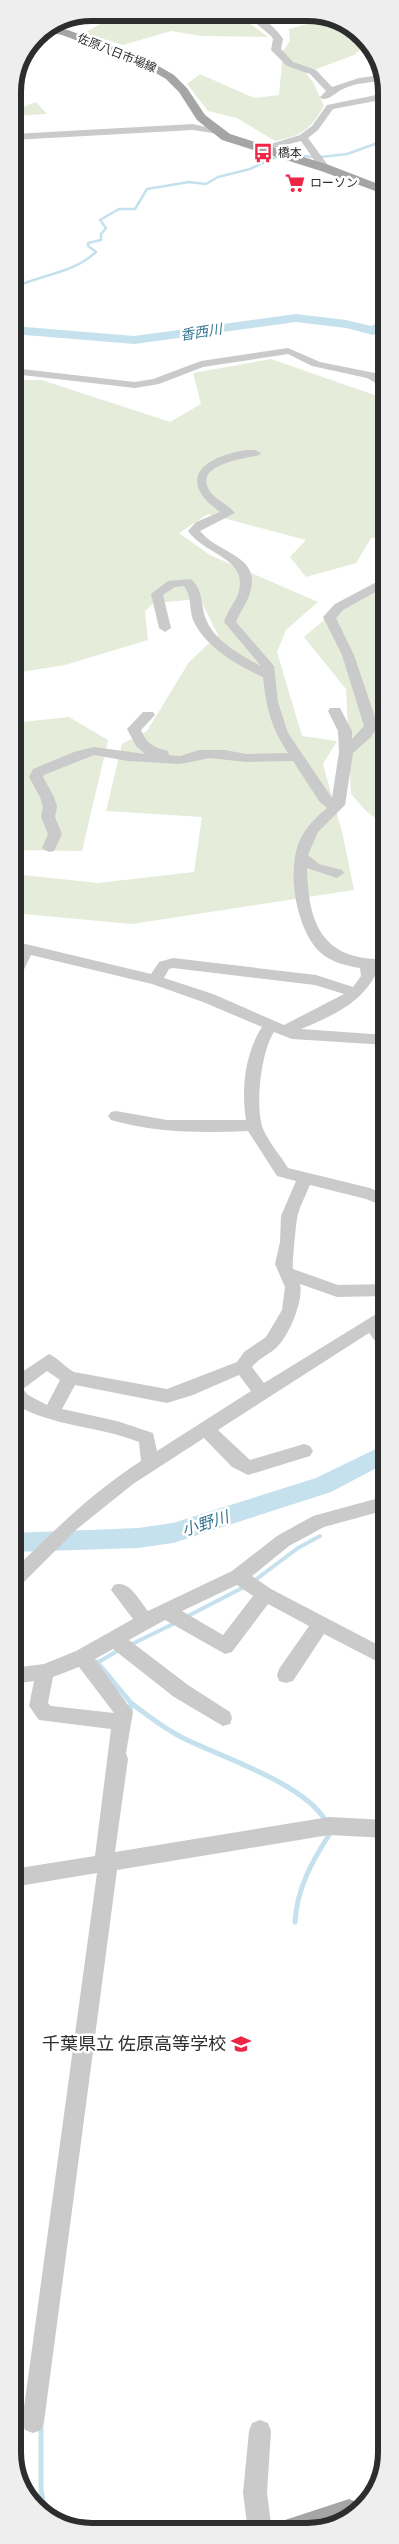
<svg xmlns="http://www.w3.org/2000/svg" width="399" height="2544" font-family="Cabin,'Noto Sans JP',sans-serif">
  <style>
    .green { fill: #e5ecda }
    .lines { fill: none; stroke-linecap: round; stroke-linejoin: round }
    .stream-far2 { stroke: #c5e1ed; stroke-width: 2.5 }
    .stream-far1 { stroke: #c5e1ed; stroke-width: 4 }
    .stream { stroke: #c5e1ed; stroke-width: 5 }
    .river { fill: #c5e1ed; fill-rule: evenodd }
    .minor { fill: #cacaca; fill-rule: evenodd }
    .major { fill: #a5a5a5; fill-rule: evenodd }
    .labels { text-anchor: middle; stroke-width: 5; stroke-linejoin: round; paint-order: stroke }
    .far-street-label { font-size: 12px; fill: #2d2d2d; stroke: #fff }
    .far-poi-label { font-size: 12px; fill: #2d2d2d; stroke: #fff; text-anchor: start }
    .far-water-label { font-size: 14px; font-style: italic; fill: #387793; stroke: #fff }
    .water-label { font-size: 16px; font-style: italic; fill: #387793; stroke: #fff }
    .near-poi-label { font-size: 18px; fill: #2d2d2d; stroke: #fff; text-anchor: end }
    .rim { fill: none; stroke: #2d2d2d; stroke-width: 6 }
  </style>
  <rect width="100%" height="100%" fill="#fff"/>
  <g class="green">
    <polygon points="121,13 179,13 182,16 237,14 268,37 202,36 171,31 123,45 84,33"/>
    <path d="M331,17L367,40L368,43L354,55L306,73L313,82L324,106C309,131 303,135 275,141L237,118L208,111L187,84L200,74L254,98L279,95L283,51L290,41L289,29Z"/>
    <polygon points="36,102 47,114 13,116 13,111"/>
    <polygon points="271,359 386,399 386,536 371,538 356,563 306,577 290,557 306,540 208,514 179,533 210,555 318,602 286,630 277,652 302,736 337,741 323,764 343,836 354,890 132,924 13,913 13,874 98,883 194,872 202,817 106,811 122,744 147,731 189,662 218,635 200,599 154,603 145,611 148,640 65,665 21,672 13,694 13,380 42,380 170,422 201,404 193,373"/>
    <polygon points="386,588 386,826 366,811 351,794 346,689 304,637 355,594"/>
    <polygon points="69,717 108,740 82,851 13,850 13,723"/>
  </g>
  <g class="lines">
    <g class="stream-far2">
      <polyline points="296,155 313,157"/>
      <polyline points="321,157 347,154 386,140"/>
      <path d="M13,288C42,274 72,274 96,252L88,246V243L101,240V234L106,228L100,220L119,209H135L147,189L189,182L206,184L218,177L250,169L276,157"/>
      <polyline points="13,291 13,294"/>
    </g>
    <g class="stream-far1">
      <polyline points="254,1581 298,1548 320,1536"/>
      <polyline points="186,1617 246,1586"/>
      <polyline points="130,1645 175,1623"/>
      <polyline points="97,1663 119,1650"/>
    </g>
    <g class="stream">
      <polyline points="97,1662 131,1703 130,1713"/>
      <path d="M131,1703C148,1716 166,1730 185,1739C224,1758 303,1783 326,1821"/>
      <path d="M295,1922C297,1889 311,1863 329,1835L328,1830"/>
      <polyline points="41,2425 41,2490 45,2512"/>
    </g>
    <g class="river">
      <polygon points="296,314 346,320 371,326 386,320 386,330 373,335 346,328 296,322 134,344 13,334 13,326 134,336"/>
      <polygon points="386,1444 386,1463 331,1492 173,1543 138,1548 13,1552 13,1533 138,1528 173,1523 316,1478"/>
    </g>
    <g class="minor">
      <path d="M245,14C259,14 275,26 283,39L281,49L293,62L316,70L332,87L359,78L381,75L384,81C370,82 356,83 343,89C336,92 330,100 322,99L320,97L326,91L310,74L287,66L271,50L273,39L271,36Z"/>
      <polygon points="386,93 386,99 333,109 318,130 308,138 330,168 329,170 321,170 301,141 259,152 254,149 300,135 312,126 327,105"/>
      <polygon points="193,124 223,131 218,134 193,130 13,140 13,134"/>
      <polygon points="288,348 320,362 375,373 386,380 386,389 367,378 312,366 288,354 203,367 159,384 135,388 13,374 13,368 135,382 153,379 201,361"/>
      <path d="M247,450H255L261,453L259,455C245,459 190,464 211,493C218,501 229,505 235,513L200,531C218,554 262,555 250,593C247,603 240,612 236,622L274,666L278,702L288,733L332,798L339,752L338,731L328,711L330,708H340L352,731V739L364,726L342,655L323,617L335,604L386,577V586L343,610L336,618L354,655L378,726L371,737L353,753L345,805L318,832L308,855L319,864L342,870L344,873L337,878L307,868C308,926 324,961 386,959V969H375V976C360,1004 330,1017 301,1029L386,1035V1045L292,1039L274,1032C261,1051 254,1110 264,1131C270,1144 281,1156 288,1168L370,1188L386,1195V1207L366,1199L310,1185C306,1194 301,1204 298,1214C296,1220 292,1266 293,1269L338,1285L386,1284V1296L337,1297L300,1284C304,1300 289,1336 277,1347C269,1355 259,1358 252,1367L264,1383L386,1308V1322L382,1325L386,1331V1348L380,1347L369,1333L218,1430L250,1460L304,1444L310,1446L313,1451L310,1456L248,1475L232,1467L204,1438L133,1484L77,1529L19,1587L13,1590V1571C53,1531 93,1492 141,1461L139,1442C99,1426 54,1427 16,1405L13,1400V1378L49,1354C57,1357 65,1367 74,1372L167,1389L237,1362L244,1352L266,1337L282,1310L285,1287L275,1264L280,1242L281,1216L296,1181L277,1176L248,1131C202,1133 156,1133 111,1120L108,1116L111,1112L116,1111L167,1120H246C241,1089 245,1053 262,1027L203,1002L152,984L31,955L18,982L13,984V963L18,952L13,951V941L151,974L159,962L173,958L316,975L353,987L361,976L360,968C347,966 331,962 321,953C296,931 286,870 300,840C306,827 316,817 327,808L319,801L293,761L246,762L210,758L180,764L128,761L94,755L44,775L43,777L54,797L57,807L55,817L62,834L54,851L49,852L42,848L48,834L41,817L43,807L40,797L29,777L33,769L74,752L94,747L145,754L136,746L127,729L143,712H153L155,715L141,730C147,744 153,747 168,751L169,755L180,756L199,750H225L246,754L288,753C271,727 266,707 263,677C238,666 205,647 193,620C189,609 192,596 184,586L175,587L163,595L171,628L165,632L159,628L151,594L168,581L191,579C204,591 200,604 206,619C213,640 242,656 261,666L224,622C227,612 234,604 238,594C250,558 206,556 188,531L196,522L220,512C174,479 205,456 247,450ZM173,968L315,985L344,994L284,1025L213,994L164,978L169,969ZM47,1371L60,1380L47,1405L28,1395L23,1389ZM239,1375L251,1391L157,1451L153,1433L117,1421L62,1409L75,1385L167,1403L193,1395Z"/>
      <path d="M386,1496V1510L324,1527L289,1546L252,1576L271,1589L386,1649V1666L324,1634L293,1681L286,1683L279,1681L277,1675L279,1669L309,1626L268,1604L232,1652L225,1654L165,1620L129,1640L188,1685L230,1712L232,1718L230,1724L223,1726L174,1697L113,1649L95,1659L133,1712L126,1753L128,1759L115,1852L329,1817L386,1820V1838L329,1835L117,1870L44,2422L41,2430L33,2433L25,2430L22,2422L97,1873L13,1887V1869L95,1856L111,1729L39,1720L29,1706L34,1681L13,1684V1668L44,1664L76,1651L133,1619L111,1590L114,1585C129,1579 139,1600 148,1611L232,1571L277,1536L313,1516ZM237,1585L253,1596L223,1635L182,1611ZM79,1667L114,1713L51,1706L48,1703L53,1677Z"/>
      <polygon points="260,2420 268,2423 271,2431 267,2493 272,2531 248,2531 243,2493 249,2431 252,2423"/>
    </g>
    <g class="major">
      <polygon points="56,28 68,30 148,60 174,75 187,88 205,115 230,134 329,165 386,187 386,195 321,171 222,140 197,120 179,92 166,79 140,64 62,35 46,32"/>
      <polygon points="349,2499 359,2503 361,2507 312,2531 278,2531 282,2521"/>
    </g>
  </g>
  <defs>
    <symbol id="bus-bare" viewBox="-9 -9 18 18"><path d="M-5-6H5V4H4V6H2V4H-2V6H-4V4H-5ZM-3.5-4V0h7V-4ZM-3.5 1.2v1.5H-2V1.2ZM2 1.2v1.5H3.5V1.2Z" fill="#ee2646" stroke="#fff" stroke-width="2.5" paint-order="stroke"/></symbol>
    <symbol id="supermarket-bare" viewBox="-9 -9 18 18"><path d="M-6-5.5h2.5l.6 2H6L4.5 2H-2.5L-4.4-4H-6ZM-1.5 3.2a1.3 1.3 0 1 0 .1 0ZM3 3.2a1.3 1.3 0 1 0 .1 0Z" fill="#ee2646" stroke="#fff" stroke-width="2.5" paint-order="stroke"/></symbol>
    <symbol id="school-bare" viewBox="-9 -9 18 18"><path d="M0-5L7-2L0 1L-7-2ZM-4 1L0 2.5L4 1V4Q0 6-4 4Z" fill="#ee2646" stroke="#fff" stroke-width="2.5" paint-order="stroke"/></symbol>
  </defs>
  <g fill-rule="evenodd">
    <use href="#bus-bare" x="249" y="139" width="28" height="28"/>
    <use href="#supermarket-bare" x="281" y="169" width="28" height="28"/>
    <use href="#school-bare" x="227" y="2030" width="28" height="28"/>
  </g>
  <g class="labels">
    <g class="far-street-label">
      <text transform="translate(117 53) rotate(22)" y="4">佐原八日市場線</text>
    </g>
    <g class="far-poi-label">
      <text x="278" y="157">橋本</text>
      <text x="310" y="187">ローソン</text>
    </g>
    <g class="far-water-label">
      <text transform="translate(201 332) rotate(-9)" y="5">香西川</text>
    </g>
    <g class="water-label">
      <text transform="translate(205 1523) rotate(-18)" y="6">小野川</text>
    </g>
    <g class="near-poi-label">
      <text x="226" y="2050">千葉県立 佐原高等学校</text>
    </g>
  </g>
  <path d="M0 0H399V2544H0ZM92 21H307A71 71 0 0 1 378 92V2452A71 71 0 0 1 307 2523H92A71 71 0 0 1 21 2452V92A71 71 0 0 1 92 21Z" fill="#eee" fill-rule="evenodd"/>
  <path class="rim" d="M92 21H307A71 71 0 0 1 378 92V2452A71 71 0 0 1 307 2523H92A71 71 0 0 1 21 2452V92A71 71 0 0 1 92 21Z"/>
</svg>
